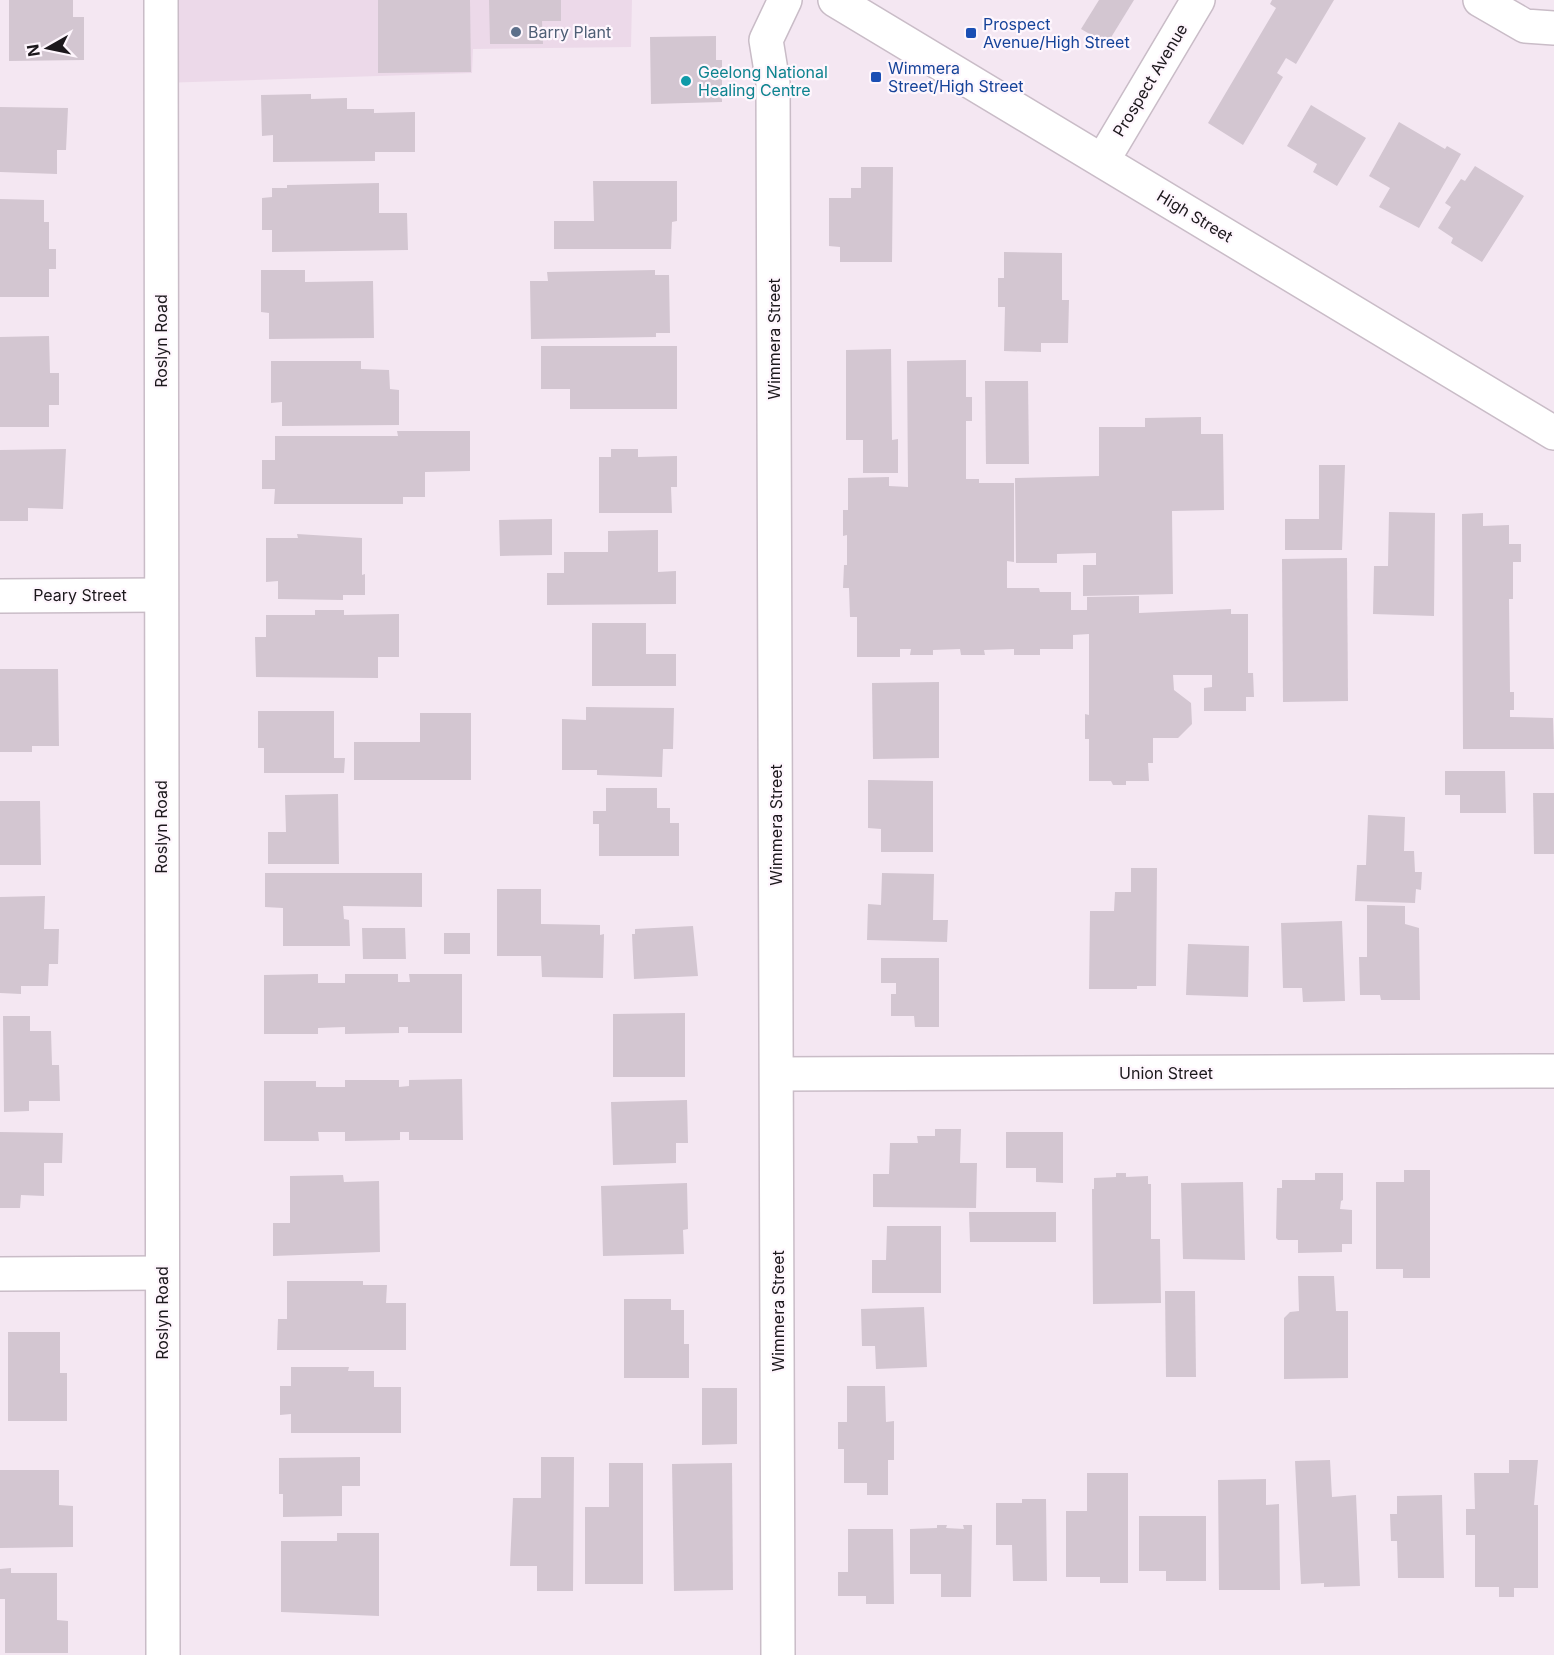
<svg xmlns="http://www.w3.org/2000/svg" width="1554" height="1655" font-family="Inter,sans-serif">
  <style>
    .built { fill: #ecd9e9 }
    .building { fill: #d3c6d1 }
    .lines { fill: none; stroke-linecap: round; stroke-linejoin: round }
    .minor-casing { stroke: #c9bcc7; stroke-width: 36 }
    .minor { stroke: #fff; stroke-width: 33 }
    .service-dot { fill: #5c6f8a; stroke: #fef6fd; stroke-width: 2 }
    .transit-dot { fill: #1a4fb4; stroke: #fef6fd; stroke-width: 2 }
    .culture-dot { fill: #0f9aa8; stroke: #fef6fd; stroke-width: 2 }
    .labels { text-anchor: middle; stroke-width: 4.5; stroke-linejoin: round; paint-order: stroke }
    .transit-label { font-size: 16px; fill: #164399; stroke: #fef6fd; text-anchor: start }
    .service-label { font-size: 16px; fill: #4e5e75; stroke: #fef6fd; text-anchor: start }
    .culture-label { font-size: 16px; fill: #0d838f; stroke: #fef6fd; text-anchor: start }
    .street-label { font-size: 16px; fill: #1c181c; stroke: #fef6fd }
  </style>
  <rect width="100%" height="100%" fill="#f4e7f2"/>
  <polygon class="built" points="161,0 632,0 631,47 473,49 472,73 161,83"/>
  <g class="building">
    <polygon points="9,0 73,0 73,17 84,17 84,60 9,61"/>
    <polygon points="378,0 470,0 471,72 378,73"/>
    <polygon points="489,0 561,0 561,21 542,21 543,44 490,44"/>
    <polygon points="1099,0 1134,0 1107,44 1081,29"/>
    <polygon points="1272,0 1334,0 1296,64 1286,58 1277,73 1283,77 1243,145 1208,123 1276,8 1270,4"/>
    <polygon points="716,36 716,60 722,60 722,102 651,104 650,37"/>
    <polygon points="311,94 311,99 347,98 347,109 374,109 374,113 415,112 415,152 375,152 375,161 273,162 273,135 262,136 261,95"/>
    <polygon points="1311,105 1366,138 1337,186 1313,172 1317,164 1287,146"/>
    <polygon points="0,107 68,108 66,150 57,150 57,174 0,172"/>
    <polygon points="1399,122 1445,149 1447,146 1461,154 1419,228 1379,207 1390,188 1369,176"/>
    <polygon points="1475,166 1524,196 1482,262 1451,243 1453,238 1438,228 1451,207 1445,203 1461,179 1465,181"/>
    <polygon points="861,167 893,167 892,262 840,262 840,247 829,246 829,198 851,198 851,188 861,188"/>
    <polygon points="593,181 677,181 677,221 672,222 671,249 554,249 554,221 594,221"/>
    <polygon points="379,183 379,213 407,213 408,250 272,252 272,230 262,230 262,198 272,197 272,188 287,188 287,185"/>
    <polygon points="0,199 44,200 44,222 49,222 49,249 56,249 56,269 49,269 49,297 0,297"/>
    <polygon points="1004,252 1062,253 1062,300 1069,300 1068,343 1041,343 1041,352 1004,351 1005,307 998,307 998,278 1004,278"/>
    <polygon points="261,270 305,270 305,282 373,281 374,338 269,339 269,313 261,312"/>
    <polygon points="655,270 655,275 669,275 670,333 656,333 656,337 531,339 530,281 548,281 547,272"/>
    <polygon points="49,336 50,373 59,373 59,405 49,405 49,427 0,427 0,337"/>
    <polygon points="541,346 677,346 677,409 570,409 570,389 541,389"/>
    <polygon points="891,349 892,440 898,439 898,473 863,473 863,440 846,440 846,350"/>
    <polygon points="966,360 966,397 972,397 972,421 966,421 966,479 979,479 979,483 1014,483 1014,562 1007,561 1007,588 1039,588 1040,592 1071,592 1071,610 1087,610 1087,597 1139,596 1139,613 1231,609 1231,614 1248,614 1248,673 1253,673 1254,697 1246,697 1246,711 1204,711 1204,688 1212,687 1212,675 1173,675 1174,690 1191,703 1192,724 1178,738 1153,738 1153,763 1148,763 1149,781 1126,781 1126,785 1113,785 1111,781 1089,781 1089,739 1085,739 1085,714 1089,715 1089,634 1073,635 1073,649 1040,649 1040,655 1014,655 1014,649 984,650 985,655 961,655 960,649 933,650 933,655 910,655 911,649 900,649 900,657 857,657 857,617 850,617 849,588 843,588 844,565 847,565 847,535 843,536 843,510 848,510 848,478 889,477 889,486 908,487 907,361"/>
    <polygon points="271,361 361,361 361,369 389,370 390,389 399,390 399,425 282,426 282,402 271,403"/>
    <polygon points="985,381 1028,381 1029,464 986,464"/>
    <polygon points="1201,417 1201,434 1223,434 1224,510 1172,511 1173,594 1083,596 1083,565 1096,565 1096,553 1057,554 1057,563 1016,563 1015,478 1099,476 1099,427 1145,427 1145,418"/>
    <polygon points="397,431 470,431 470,471 425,472 425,497 403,497 403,504 274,504 275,489 262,489 262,460 275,460 275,436 398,436"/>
    <polygon points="66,449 63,509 28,508 28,521 0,521 0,450"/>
    <polygon points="611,449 638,449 638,457 677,456 677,487 671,487 672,513 599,513 599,457 611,457"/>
    <polygon points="1319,465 1345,465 1342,550 1285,550 1285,519 1319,519"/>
    <polygon points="1389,512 1435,513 1434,616 1373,614 1374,566 1388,566"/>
    <polygon points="1483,513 1483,526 1509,525 1509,544 1521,544 1521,562 1513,562 1513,599 1509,599 1510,692 1514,692 1514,710 1510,710 1510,717 1553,718 1554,749 1463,749 1462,514"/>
    <polygon points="552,519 552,555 500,556 499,520"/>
    <polygon points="658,530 658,572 676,571 676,604 547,605 547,573 564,573 564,552 608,552 608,531"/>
    <polygon points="297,534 362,538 362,575 365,574 365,595 343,595 343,600 278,599 278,581 266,582 266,538 298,538"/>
    <polygon points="1347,558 1348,701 1283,702 1282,559"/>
    <polygon points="315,610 344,610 344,615 399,614 399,657 378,657 378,678 256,677 255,637 266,637 266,615 315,615"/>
    <polygon points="592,623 646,623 646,654 676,654 676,686 592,686"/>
    <polygon points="0,669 58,669 59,746 32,746 32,752 0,752"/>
    <polygon points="939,682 939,758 873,759 872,683"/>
    <polygon points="586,707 674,708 673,749 663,749 662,777 597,775 597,770 562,770 562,719 586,720"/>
    <polygon points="258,711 334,711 334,758 345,758 344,773 264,773 264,748 258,748"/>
    <polygon points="420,713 471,713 471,780 354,780 354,742 420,742"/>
    <polygon points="1445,771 1505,771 1506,813 1460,813 1460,795 1445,795"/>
    <polygon points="868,780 933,781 933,852 881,852 881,829 868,828"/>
    <polygon points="606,788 657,788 657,808 670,808 670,823 679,823 679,856 599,856 599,824 593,824 593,811 606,811"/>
    <polygon points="1533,793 1554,793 1554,854 1534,854"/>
    <polygon points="338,794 339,864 268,864 268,832 286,832 285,795"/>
    <polygon points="0,801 40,801 41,865 0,865"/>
    <polygon points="1368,815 1405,817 1404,851 1414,851 1415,872 1422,872 1421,890 1416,889 1415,903 1355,901 1357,865 1366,865"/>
    <polygon points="1131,868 1157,868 1156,986 1137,986 1137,989 1089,989 1090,911 1114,911 1115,892 1131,892"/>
    <polygon points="265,873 422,873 422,907 343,906 344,919 349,920 350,946 283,946 283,908 265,907"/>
    <polygon points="882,873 934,874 933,920 948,920 947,942 867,940 868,904 881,905"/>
    <polygon points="497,889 541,889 541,924 600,925 600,935 604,934 603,978 542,977 541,956 497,956"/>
    <polygon points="45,896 44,929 59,929 58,964 49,964 48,986 21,986 21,994 0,993 0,897"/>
    <polygon points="1367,905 1405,906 1405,924 1419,928 1420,1000 1381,1000 1380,995 1360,995 1359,957 1367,957"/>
    <polygon points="1342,921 1345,1001 1303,1002 1302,988 1283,988 1281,923"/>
    <polygon points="693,926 698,976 634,979 632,934 635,934 635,929"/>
    <polygon points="362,928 405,928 406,959 363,959"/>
    <rect x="444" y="933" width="26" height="21"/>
    <polygon points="1188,944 1249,946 1248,997 1186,995"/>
    <polygon points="881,958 939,958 939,1027 915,1027 914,1016 891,1016 891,994 896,994 896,983 881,983"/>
    <polygon points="318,974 318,983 345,983 345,974 398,974 398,982 410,982 409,974 462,974 462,1033 408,1033 408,1027 399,1027 399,1033 345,1034 345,1027 318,1028 318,1034 264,1034 264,975"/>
    <polygon points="685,1013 685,1077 613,1077 613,1014"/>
    <polygon points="3,1016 30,1016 30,1031 51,1031 52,1065 59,1065 60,1101 29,1101 29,1111 4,1112"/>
    <polygon points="462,1079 463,1140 409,1140 409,1132 400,1132 400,1140 345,1141 345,1132 318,1132 319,1141 264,1141 264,1081 316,1081 316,1087 345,1087 345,1080 399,1080 399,1087 409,1086 409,1080"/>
    <polygon points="687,1100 688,1143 676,1143 676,1163 613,1165 611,1102"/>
    <polygon points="935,1129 961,1129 960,1163 977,1163 976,1208 873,1207 873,1174 889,1174 890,1143 918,1143 917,1136 935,1136"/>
    <polygon points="0,1132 63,1133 62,1163 44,1163 44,1196 21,1195 20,1208 0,1208"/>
    <polygon points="1006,1132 1063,1132 1063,1183 1036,1182 1036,1168 1006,1168"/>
    <polygon points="1404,1170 1430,1170 1430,1278 1403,1278 1403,1269 1376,1269 1376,1182 1404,1182"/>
    <polygon points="1116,1173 1126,1173 1126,1177 1148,1176 1148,1184 1151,1184 1151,1239 1160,1239 1161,1303 1093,1304 1092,1189 1094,1189 1094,1178 1116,1177"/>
    <polygon points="1315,1173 1343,1173 1343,1200 1341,1201 1340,1209 1352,1210 1352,1244 1342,1244 1342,1252 1298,1253 1298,1240 1278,1240 1276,1238 1277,1188 1282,1188 1282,1180 1315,1180"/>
    <polygon points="343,1175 344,1182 379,1181 380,1252 273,1256 273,1223 290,1223 290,1176"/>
    <polygon points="1243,1182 1245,1260 1183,1259 1181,1183"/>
    <polygon points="687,1183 688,1229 683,1230 684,1254 603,1256 601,1186"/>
    <polygon points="969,1212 1056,1212 1056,1242 970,1242"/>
    <polygon points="887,1226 941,1226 941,1293 872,1293 872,1260 886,1260"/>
    <polygon points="1298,1276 1334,1276 1336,1311 1348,1311 1348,1378 1284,1379 1284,1318 1290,1312 1299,1311"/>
    <polygon points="287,1281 363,1281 363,1285 387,1285 386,1303 406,1303 406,1350 277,1350 278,1319 287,1319"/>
    <polygon points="1165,1291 1195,1291 1196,1377 1166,1377"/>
    <polygon points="624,1299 671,1299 671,1310 684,1310 684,1344 689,1344 689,1378 624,1378"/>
    <polygon points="924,1307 927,1367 876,1369 875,1346 862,1346 861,1309"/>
    <polygon points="8,1332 60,1332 60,1373 67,1373 67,1421 8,1421"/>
    <polygon points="291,1367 349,1367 348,1371 374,1371 374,1387 401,1387 401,1433 291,1433 291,1414 280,1415 280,1386 291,1386"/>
    <polygon points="847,1386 885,1386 886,1422 894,1421 894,1460 888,1460 888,1495 867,1495 867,1483 844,1483 844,1449 838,1449 838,1422 847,1422"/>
    <polygon points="702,1388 737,1388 737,1444 702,1445"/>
    <polygon points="360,1457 360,1486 342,1486 342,1516 283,1517 283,1494 279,1494 279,1458"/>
    <polygon points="541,1457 574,1457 573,1591 537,1591 537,1566 510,1566 513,1498 541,1498"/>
    <polygon points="1330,1460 1332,1497 1356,1495 1360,1586 1324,1587 1324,1583 1301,1584 1295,1461"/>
    <polygon points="1509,1460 1538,1460 1534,1505 1538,1505 1538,1588 1514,1588 1514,1597 1499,1597 1499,1587 1475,1587 1475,1535 1466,1535 1466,1509 1475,1509 1474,1473 1509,1473"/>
    <polygon points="609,1463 643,1463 643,1584 585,1584 585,1507 609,1507"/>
    <polygon points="732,1463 733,1590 674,1591 672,1464"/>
    <polygon points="0,1470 59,1470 59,1505 73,1506 73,1547 0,1548"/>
    <polygon points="1087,1473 1128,1473 1128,1583 1100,1583 1100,1577 1066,1577 1066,1511 1087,1511"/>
    <polygon points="1266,1479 1266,1505 1279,1504 1280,1590 1219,1590 1218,1480"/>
    <polygon points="1442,1495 1444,1578 1398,1578 1397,1541 1391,1541 1390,1514 1397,1514 1397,1496"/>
    <polygon points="1022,1499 1046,1499 1047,1581 1013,1581 1012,1545 996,1545 996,1503 1022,1503"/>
    <polygon points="1139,1516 1206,1516 1206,1581 1166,1581 1166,1571 1139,1571"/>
    <polygon points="937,1525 947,1525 946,1528 964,1529 963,1525 972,1525 971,1597 941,1597 941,1574 910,1574 910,1529 937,1528"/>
    <polygon points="848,1529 893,1529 894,1604 866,1604 866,1596 838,1596 838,1572 848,1572"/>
    <polygon points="337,1533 379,1533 379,1616 281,1612 281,1541 337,1541"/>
    <polygon points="11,1568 11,1573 57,1573 57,1620 68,1621 68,1653 5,1653 5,1599 0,1599 0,1569"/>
  </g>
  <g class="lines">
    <defs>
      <g id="minor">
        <polyline points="161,0 163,1655"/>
        <polyline points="835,0 1554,433"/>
        <polyline points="1480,0 1525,26 1554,28"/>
        <polyline points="1103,160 1198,0"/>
        <polyline points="0,596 161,595"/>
        <polyline points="777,1074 1554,1071"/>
        <polyline points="0,1274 162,1273"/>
        <polyline points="778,1655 773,83 766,40 785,0"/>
      </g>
    </defs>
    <use href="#minor" class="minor-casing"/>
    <use href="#minor" class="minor"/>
  </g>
  <circle class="service-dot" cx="516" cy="32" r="6"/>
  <g class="transit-dot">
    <rect x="965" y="27" width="12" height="12" rx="3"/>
    <rect x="870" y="71" width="12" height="12" rx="3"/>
  </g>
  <circle class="culture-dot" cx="686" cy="81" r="6"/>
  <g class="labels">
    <g class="transit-label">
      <text x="983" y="30">Prospect<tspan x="983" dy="18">Avenue/High Street</tspan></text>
      <text x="888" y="74">Wimmera<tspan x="888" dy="18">Street/High Street</tspan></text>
    </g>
    <g class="service-label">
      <text x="528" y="38">Barry Plant</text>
    </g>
    <g class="culture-label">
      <text x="698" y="78">Geelong National<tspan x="698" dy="18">Healing Centre</tspan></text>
    </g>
    <g class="street-label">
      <text transform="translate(1150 80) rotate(-59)" y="6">Prospect Avenue</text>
      <text transform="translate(1195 216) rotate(31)" y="6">High Street</text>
      <text transform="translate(774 339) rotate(-90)" y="6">Wimmera Street</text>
      <text transform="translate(161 341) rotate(-90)" y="6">Roslyn Road</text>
      <text x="80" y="601">Peary Street</text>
      <text transform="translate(776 825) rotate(-90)" y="6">Wimmera Street</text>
      <text transform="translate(161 827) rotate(-90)" y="6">Roslyn Road</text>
      <text x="1166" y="1079">Union Street</text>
      <text transform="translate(778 1311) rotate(-90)" y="6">Wimmera Street</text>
      <text transform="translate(162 1313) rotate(-90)" y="6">Roslyn Road</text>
    </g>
  </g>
  <g transform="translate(48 48) rotate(261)" stroke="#fef6fd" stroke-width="4.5" paint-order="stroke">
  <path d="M0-4.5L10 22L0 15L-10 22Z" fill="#1c181c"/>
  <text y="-9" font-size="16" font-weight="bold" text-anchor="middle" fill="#1c181c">N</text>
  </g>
</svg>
